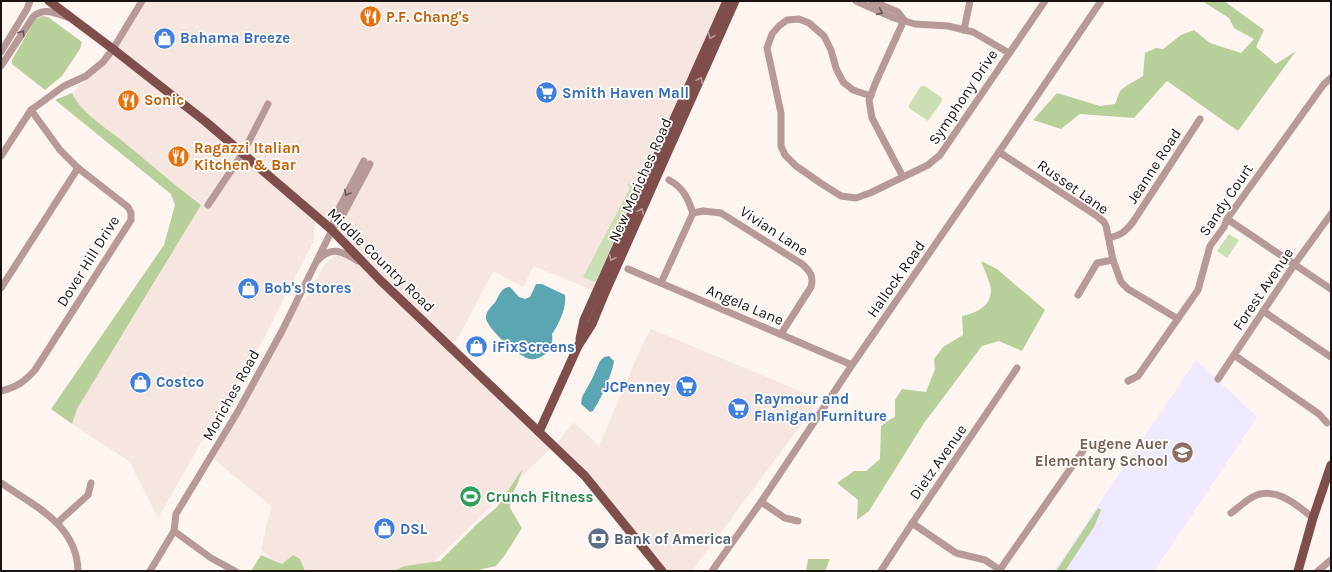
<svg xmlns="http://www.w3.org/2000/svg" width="1332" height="572" font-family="Karla,sans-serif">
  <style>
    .built { fill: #f7e6df }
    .education { fill: #eee9ff }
    .green { fill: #cadfb3 }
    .forest { fill: #b7d09a }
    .water { fill: #5aa7b3 }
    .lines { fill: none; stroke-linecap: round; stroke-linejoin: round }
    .minor { stroke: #b79a97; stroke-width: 7 }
    .major { stroke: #7f4e4a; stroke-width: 9 }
    .oneway { stroke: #675754 }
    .oneway2 { stroke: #b99e9b }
    .labels { text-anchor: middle; stroke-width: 3.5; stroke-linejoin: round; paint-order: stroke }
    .food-label { font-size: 15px; font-weight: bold; fill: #c56008; stroke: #fff; text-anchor: start }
    .shop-label { font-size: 15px; font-weight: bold; fill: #366cbe; stroke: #fff; text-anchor: start }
    .street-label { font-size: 15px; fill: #171412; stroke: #fff }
    .education-label { font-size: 15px; font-weight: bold; fill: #785e54; stroke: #fff; text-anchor: end }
    .leisure-label { font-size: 15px; font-weight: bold; fill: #27864d; stroke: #fff; text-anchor: start }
    .service-label { font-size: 15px; font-weight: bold; fill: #4e5e75; stroke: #fff; text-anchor: start }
  </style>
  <rect width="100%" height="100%" fill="#fef4f0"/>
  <polygon class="built" points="142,1 733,1 604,295 534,266 523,287 493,271 461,333 450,347 554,446 574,422 599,446 642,345 651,329 819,399 810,413 692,571 662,571 554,446 548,451 424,571 288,571 261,550 271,506 209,455 293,310 308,295 325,264 337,254 350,249 315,216 314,240 263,340 199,446 158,518 129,461 72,424 77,409 201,205 171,183 103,127 77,103 72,93 103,62"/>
  <polygon class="education" points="1196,360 1257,417 1181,531 1154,571 1054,571"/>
  <g class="green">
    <polygon points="921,86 925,86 942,98 942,101 928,121 909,108 909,105"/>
    <polygon points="628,184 633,187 637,191 596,281 594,282 583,277 630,188 627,185"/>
    <polygon points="1229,234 1239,240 1227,258 1217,251"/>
  </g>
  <g class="forest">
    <polygon points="1202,1 1224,1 1264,30 1256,47 1276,64 1296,51 1238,131 1167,81 1134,118 1080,114 1061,129 1033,120 1057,93 1100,106 1115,104 1120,91 1126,86 1143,76 1145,53 1156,48 1163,49 1181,35 1194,30 1210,43 1241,53 1254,39 1234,28 1229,18"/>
    <polygon points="42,16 48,17 82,42 80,49 62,76 45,90 12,64 12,60 35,20"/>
    <path d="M72,93C81,112 103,126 120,139C147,161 173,184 201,205L77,409L72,424L51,409L164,245L175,205L171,194L55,100Z"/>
    <path d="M981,261L997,269L1045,310L1022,351L999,341L982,346L924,423L869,511L857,520L858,500L837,483L854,471H866L880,459L881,426L889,420L895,417V400L902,389L926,392L935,369L934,359L943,347L963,335L962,316C975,313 990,308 991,291C992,286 983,267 981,261Z"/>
    <polygon points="523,468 517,485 511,496 510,508 522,528 505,555 496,566 474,571 393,571 405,566 440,561 476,525 497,507"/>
    <polygon points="1098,508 1101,510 1094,527 1065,571 1056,571"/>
    <polygon points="261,555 282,564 293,555 300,559 305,571 251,571"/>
    <polygon points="808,559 830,559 825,571 806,571"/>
  </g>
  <g class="water">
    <path d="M536,284H542L565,295C567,307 559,324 552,334C553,342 552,351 544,355C539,358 535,360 530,359C520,358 485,327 486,317C486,311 492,306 496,301C499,295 502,287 510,287L519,297L525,299L530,297Z"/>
    <path d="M609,356L614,361C612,375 601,399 593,411L590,412L581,404L582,397L592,379L600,361L604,357Z"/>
  </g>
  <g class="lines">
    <g class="minor">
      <polyline points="856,1 894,18 915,24 948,26 973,32 1009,53"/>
      <polyline points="872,1 898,12 904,20"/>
      <polyline points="964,30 970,1"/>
      <polyline points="1,52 27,9 30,1"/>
      <path d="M1,66L33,17C44,6 56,14 70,18"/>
      <polyline points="871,96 853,90 843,82 836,68 831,50 824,36 809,23 799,19 787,20 779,26 772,34 767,48 781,113 781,146 785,155 796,166 822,184 841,196 856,198 870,193 928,165 940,155 1045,1"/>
      <polyline points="999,152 1097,216 1104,222 1106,226 1113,260 1121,282 1128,289 1178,319"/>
      <polyline points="1,156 31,110 64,86 86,76 103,62 113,49 142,1"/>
      <polyline points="903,177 872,118 869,100 875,84 904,20"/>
      <path d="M669,180C684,188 688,199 693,213L703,211L721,213L802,264C810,271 814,276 811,287L781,334"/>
      <polyline points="208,205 243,153 268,104"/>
      <polyline points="1227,219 1331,289"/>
      <polyline points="334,226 339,222 370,164"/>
      <path d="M1109,238C1121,235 1125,232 1133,222L1200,119"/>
      <path d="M318,260C332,245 344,252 358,261"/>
      <polyline points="628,269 852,365"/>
      <polyline points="661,283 693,213"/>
      <polyline points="1,288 78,168"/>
      <polyline points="1078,295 1097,263 1113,260"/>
      <polyline points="1263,311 1331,357"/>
      <polyline points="1234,355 1319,414 1327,423"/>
      <polyline points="1218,379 1294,265 1331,214"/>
      <polyline points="1128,381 1138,376 1198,290 1210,246 1224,227 1227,219 1324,84 1331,78"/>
      <path d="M1,391C17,387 24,382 35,370L131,220V213L128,207L78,168L60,150L31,110"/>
      <path d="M1,483C35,506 77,525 78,571"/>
      <polyline points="761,502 785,518 798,521"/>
      <path d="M1231,513C1237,509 1244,502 1251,498C1273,484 1296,504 1313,518"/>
      <polyline points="57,523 88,495 91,483"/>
      <polyline points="912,523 956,553 985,560 1000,570"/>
      <polyline points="174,531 211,558 235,571"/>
      <polyline points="150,571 174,531 176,514 237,413 282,331 334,226 334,218 364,161"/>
      <polyline points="712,571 761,502 852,365 999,152 1101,1"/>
      <path d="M881,571C925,502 972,436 1017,368"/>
      <polyline points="999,571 1087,445"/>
      <polyline points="1318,571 1331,560"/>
    </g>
    <g class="major">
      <polyline points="49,1 113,49 206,122 331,229 379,279 585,476 662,571"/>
      <polyline points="580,339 584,320 727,1"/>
      <polyline points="539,432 578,346 592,324 604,295 735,1"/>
      <polyline points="1298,571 1313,518 1331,465"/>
    </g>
  </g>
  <defs><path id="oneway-chevron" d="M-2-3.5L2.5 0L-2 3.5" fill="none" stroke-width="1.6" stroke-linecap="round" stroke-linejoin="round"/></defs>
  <g class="oneway">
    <use href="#oneway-chevron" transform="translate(880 12) rotate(24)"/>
    <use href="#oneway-chevron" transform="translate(22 33) rotate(-56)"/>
    <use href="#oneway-chevron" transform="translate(347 193) rotate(118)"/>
  </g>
  <g class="oneway2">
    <use href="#oneway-chevron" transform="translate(711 36) rotate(114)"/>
    <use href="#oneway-chevron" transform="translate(700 80) rotate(-66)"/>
    <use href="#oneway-chevron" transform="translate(641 211) rotate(-66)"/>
    <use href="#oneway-chevron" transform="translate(612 258) rotate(114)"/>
  </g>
  <defs>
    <symbol id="restaurant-disc" viewBox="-11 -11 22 22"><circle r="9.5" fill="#e8710a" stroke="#fff"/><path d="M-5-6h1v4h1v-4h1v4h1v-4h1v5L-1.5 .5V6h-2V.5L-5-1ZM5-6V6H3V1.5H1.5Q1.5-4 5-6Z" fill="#fff"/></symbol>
    <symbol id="shop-disc" viewBox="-11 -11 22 22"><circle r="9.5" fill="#3f7fe0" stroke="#fff"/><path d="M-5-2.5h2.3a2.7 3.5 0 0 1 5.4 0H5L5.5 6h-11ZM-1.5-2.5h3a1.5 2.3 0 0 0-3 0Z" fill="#fff"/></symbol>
    <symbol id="supermarket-disc" viewBox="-11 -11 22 22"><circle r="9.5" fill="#3f7fe0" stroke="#fff"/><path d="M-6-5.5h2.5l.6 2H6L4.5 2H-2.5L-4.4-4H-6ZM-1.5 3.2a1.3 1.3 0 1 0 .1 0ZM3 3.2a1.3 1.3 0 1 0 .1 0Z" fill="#fff"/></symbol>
    <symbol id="school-disc" viewBox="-11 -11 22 22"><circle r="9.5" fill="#8d6e63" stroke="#fff"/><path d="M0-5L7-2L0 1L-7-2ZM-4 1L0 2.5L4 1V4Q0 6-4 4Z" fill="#fff"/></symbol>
    <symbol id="stadium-disc" viewBox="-11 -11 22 22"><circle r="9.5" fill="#2e9e5b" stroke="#fff"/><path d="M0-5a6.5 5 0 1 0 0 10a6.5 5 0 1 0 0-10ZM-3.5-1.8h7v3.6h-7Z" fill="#fff"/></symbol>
    <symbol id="bank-disc" viewBox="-11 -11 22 22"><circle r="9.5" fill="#5c6f8a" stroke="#fff"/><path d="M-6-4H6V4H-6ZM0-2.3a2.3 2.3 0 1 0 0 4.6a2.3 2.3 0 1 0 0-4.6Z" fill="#fff"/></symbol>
  </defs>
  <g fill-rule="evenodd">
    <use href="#restaurant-disc" x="358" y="4" width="25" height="25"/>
    <use href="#shop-disc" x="152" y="26" width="25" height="25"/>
    <use href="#supermarket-disc" x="534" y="80" width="25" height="25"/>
    <use href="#restaurant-disc" x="116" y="88" width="25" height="25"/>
    <use href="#restaurant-disc" x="166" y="144" width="25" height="25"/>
    <use href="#shop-disc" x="236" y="276" width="25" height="25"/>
    <use href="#shop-disc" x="464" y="334" width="25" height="25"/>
    <use href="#shop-disc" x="128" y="370" width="25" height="25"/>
    <use href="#supermarket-disc" x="674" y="374" width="25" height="25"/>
    <use href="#supermarket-disc" x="726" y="396" width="25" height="25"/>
    <use href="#school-disc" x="1170" y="440" width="25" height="25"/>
    <use href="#stadium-disc" x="458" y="484" width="25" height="25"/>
    <use href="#shop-disc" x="372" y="516" width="25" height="25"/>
    <use href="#bank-disc" x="586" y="526" width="25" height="25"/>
  </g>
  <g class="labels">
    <g class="food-label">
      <text x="386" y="22">P.F. Chang's</text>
      <text x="144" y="105">Sonic</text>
      <text x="194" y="153">Ragazzi Italian<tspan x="194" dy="17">Kitchen &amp; Bar</tspan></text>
    </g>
    <g class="shop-label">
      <text x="180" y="43">Bahama Breeze</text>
      <text x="562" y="98">Smith Haven Mall</text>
      <text x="264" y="293">Bob's Stores</text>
      <text x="492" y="352">iFixScreens</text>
      <text x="156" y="387">Costco</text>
      <text x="670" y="392" text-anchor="end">JCPenney</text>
      <text x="754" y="404">Raymour and<tspan x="754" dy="17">Flanigan Furniture</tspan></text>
      <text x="400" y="534">DSL</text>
    </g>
    <g class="street-label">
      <text transform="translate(963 97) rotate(-56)" y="5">Symphony Drive</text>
      <text transform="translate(1154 166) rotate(-57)" y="5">Jeanne Road</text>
      <text transform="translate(640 180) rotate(-66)" y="5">New Moriches Road</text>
      <text transform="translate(1073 187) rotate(35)" y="5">Russet Lane</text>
      <text transform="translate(1226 200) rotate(-56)" y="5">Sandy Court</text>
      <text transform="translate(774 231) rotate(33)" y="5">Vivian Lane</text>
      <text transform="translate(381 260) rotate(44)" y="5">Middle Country Road</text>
      <text transform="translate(88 261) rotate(-58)" y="5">Dover Hill Drive</text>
      <text transform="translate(896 279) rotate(-55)" y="5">Hallock Road</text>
      <text transform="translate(1263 289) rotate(-56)" y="5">Forest Avenue</text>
      <text transform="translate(745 305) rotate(23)" y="5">Angela Lane</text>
      <text transform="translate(231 395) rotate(-61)" y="5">Moriches Road</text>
      <text transform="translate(938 462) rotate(-55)" y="5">Dietz Avenue</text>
    </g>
    <g class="education-label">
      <text x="1168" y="449">Eugene Auer<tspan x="1168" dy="17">Elementary School</tspan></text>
    </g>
    <g class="leisure-label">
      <text x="486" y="502">Crunch Fitness</text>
    </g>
    <g class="service-label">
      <text x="614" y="544">Bank of America</text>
    </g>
  </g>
  <rect width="1332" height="572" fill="none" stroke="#171412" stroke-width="4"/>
</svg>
